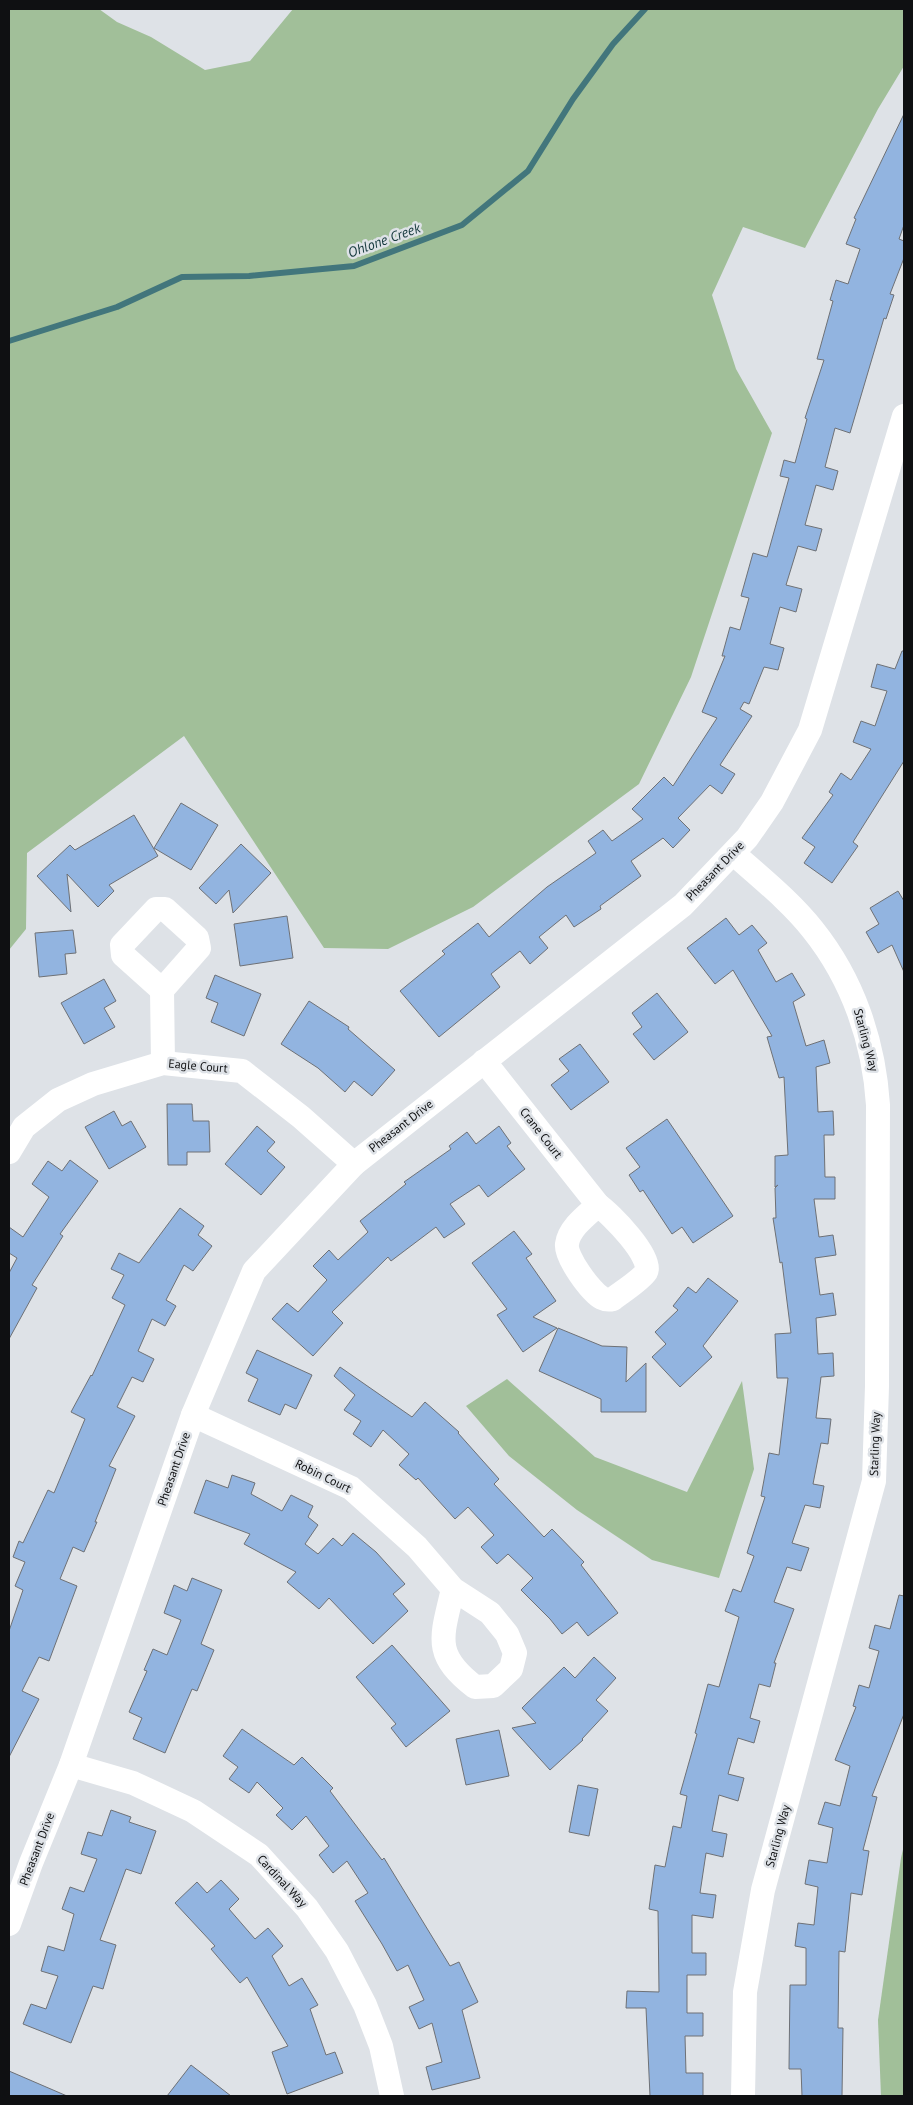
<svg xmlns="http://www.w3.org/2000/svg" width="913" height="2105" font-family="'PT Sans',sans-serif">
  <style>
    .green { fill: #a1bf99 }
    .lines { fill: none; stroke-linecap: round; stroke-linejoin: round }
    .stream { stroke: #42767c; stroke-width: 6 }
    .building { fill: #92b4e0; stroke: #6e7176 }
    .minor { stroke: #fff; stroke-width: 24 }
    .labels { text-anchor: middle; stroke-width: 5; stroke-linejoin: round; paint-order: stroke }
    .street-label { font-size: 12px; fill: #0f1012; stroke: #dee2e7 }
    .water-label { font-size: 14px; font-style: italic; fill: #15393d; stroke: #dee2e7 }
  </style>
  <rect width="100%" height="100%" fill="#dee2e7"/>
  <g class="green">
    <polygon points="9,9 99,9 117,22 151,37 205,70 250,61 293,9 904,9 904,66 878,109 805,248 743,227 712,295 736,369 772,433 691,677 639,784 473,907 388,949 324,948 184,736 27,853 26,929 9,950"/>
    <polygon points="507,1379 595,1457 687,1492 742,1381 754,1469 719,1578 652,1560 577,1510 509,1456 466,1406"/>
    <polygon points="904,1845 904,2096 881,2096 878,2020 901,1858"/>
  </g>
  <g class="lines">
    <polyline class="stream" points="9,341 117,307 182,277 249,276 354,266 462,225 528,171 573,99 613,44 645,9"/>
  </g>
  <g class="building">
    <polygon points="904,114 904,225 899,239 904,241 904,258 890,294 894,295 886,319 884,318 850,433 835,428 825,467 838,471 833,490 816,485 805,525 822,529 816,551 798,546 786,585 802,589 796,612 780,607 770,644 784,648 778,670 764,667 749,704 744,702 740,709 752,716 720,765 735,774 722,794 710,785 678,818 690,830 673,848 663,838 631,861 641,876 600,906 601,909 574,927 566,915 539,937 548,948 530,964 520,951 491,974 500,987 439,1037 400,991 445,954 442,951 478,923 489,937 547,887 596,853 588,841 603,830 612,841 643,819 632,809 664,777 673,786 717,718 702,712 725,656 722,656 730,627 740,630 749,598 741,596 753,553 767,557 789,478 780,476 784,460 795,463 807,419 805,418 824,360 817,359 833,301 830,300 836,280 848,284 860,249 846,244 856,219 854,218"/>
    <polygon points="902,651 904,651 904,761 853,842 858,846 832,883 804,863 815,847 802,838 833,795 829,792 841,773 851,780 871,749 853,742 861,721 875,726 887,691 871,687 877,664 895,669"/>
    <polygon points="181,803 218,825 191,870 154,848"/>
    <polygon points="134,815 158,856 109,885 114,891 98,907 67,874 71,912 37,876 70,845 75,850"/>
    <polygon points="241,844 271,873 233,913 229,890 216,904 199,888"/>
    <polygon points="898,891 904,901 904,972 892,945 878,953 866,932 879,924 870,908"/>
    <polygon points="287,916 293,958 240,966 234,924"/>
    <polygon points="726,918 739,935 752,925 767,943 758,950 776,982 792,973 805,995 793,1002 806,1046 824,1040 830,1063 816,1067 818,1112 833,1111 834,1135 824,1135 825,1177 835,1177 835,1199 814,1199 819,1237 833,1235 836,1255 815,1258 820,1295 833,1293 836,1315 816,1318 818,1354 833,1353 834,1376 821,1377 816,1418 831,1419 828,1444 821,1443 813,1484 824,1486 820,1508 805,1505 792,1543 809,1548 801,1571 787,1567 774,1602 794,1609 774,1663 776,1663 770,1687 759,1684 750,1718 760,1721 754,1743 738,1738 728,1774 744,1778 738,1801 719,1795 712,1831 727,1834 723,1857 706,1853 700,1893 716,1895 713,1918 692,1915 692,1953 706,1953 706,1975 687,1975 687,2013 703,2013 703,2036 685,2036 686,2073 703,2073 703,2096 650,2096 646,2008 626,2008 627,1991 659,1992 658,1911 649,1909 655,1865 665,1867 673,1826 681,1828 687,1796 680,1794 697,1734 695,1733 708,1684 719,1687 739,1617 725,1611 733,1589 741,1592 754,1556 747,1553 765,1497 761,1496 769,1453 779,1455 788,1378 777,1378 775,1334 791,1333 782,1262 780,1263 773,1218 776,1218 775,1188 778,1185 775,1187 775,1156 788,1155 784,1077 779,1078 767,1037 772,1036 733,970 715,984 687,948"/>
    <polygon points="73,930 76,953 65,954 67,974 39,977 35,933"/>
    <polygon points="215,975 261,994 244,1036 211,1022 218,1003 206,998"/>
    <polygon points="104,979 116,1001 104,1008 115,1027 84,1044 61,1003"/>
    <polygon points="657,993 688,1032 654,1060 633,1034 642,1027 632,1013"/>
    <polygon points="309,1001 349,1027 348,1029 395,1070 372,1096 354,1081 345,1092 318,1068 281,1044"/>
    <polygon points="580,1044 609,1082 571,1110 551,1085 569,1071 559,1059"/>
    <polygon points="167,1104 192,1104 193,1121 209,1121 210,1152 187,1152 187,1165 168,1165"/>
    <polygon points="114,1111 122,1126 131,1121 146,1147 109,1169 85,1127"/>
    <polygon points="667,1119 733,1216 693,1243 682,1227 672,1234 643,1190 640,1192 629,1175 640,1167 626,1148"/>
    <polygon points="257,1126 275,1142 267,1151 285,1167 261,1195 225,1164"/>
    <polygon points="499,1126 511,1143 507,1146 525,1169 488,1197 479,1185 450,1204 465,1224 444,1238 436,1227 391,1261 388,1257 332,1312 343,1323 313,1356 272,1319 287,1303 298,1312 327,1280 313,1266 329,1250 338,1260 368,1232 360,1221 406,1184 404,1182 451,1149 449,1146 467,1132 476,1144"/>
    <polygon points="70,1160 98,1181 60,1234 63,1236 32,1285 37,1288 9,1339 9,1273 17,1258 9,1253 9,1227 23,1237 49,1197 32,1184 48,1161 62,1171"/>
    <polygon points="180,1208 204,1226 198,1235 212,1246 193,1271 184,1265 166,1300 176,1306 165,1326 152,1319 138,1351 154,1359 143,1382 132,1377 117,1407 135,1416 109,1466 116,1469 95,1522 97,1522 84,1552 73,1547 60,1579 77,1586 49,1661 39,1657 22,1691 39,1699 9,1757 9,1631 23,1590 15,1586 25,1562 13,1557 19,1541 23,1543 48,1490 54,1493 85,1419 71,1412 91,1375 92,1376 125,1305 112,1298 124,1275 111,1269 119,1253 139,1263"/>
    <polygon points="514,1231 532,1254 526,1258 556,1301 533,1317 557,1328 523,1352 497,1315 507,1309 472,1263"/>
    <polygon points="708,1278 738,1301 703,1346 712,1357 680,1387 652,1357 666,1344 655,1332 678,1310 673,1306 688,1287 696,1293"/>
    <polygon points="558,1328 602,1346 627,1347 626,1382 646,1363 646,1412 601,1412 601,1399 539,1371"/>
    <polygon points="257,1350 312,1375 296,1409 285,1404 280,1415 248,1401 258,1379 246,1373"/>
    <polygon points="340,1367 412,1417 425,1402 459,1432 458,1433 499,1479 494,1484 544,1537 552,1529 584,1562 581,1565 618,1613 588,1636 577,1622 562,1634 550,1619 521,1590 533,1578 508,1554 497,1564 481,1547 494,1535 468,1507 455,1519 418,1478 416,1480 399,1465 409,1454 383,1430 371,1447 353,1434 361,1421 344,1410 355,1395 334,1376"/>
    <polygon points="232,1475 255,1483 251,1494 282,1511 291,1495 313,1506 308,1517 318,1525 305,1544 318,1554 333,1538 342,1546 353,1533 376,1552 405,1584 393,1594 408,1611 373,1644 329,1598 319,1609 287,1582 296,1572 244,1544 250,1534 194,1513 206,1480 228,1488"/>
    <polygon points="192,1578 222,1590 201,1644 214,1650 197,1691 192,1689 165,1753 133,1739 142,1718 129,1712 147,1671 144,1670 153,1649 167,1655 181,1620 164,1613 174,1585 187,1591"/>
    <polygon points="899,1595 904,1596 904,1714 872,1796 877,1797 863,1850 869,1851 862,1895 851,1893 845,1952 839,1951 838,2028 843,2028 842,2096 802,2096 801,2069 789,2069 790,1985 806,1985 806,1948 795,1946 798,1923 814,1925 818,1887 805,1884 809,1860 827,1863 833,1828 818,1824 825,1802 840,1806 850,1766 835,1760 856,1707 853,1706 859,1685 869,1688 879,1651 869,1648 875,1625 890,1629"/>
    <polygon points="392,1645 450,1711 406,1747 391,1728 396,1724 356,1677"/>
    <polygon points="594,1657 616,1678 596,1700 608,1711 582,1739 583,1740 550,1770 512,1728 536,1723 522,1708 564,1667 575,1678"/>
    <polygon points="242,1729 294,1765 302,1757 333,1788 330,1791 382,1860 384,1858 450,1966 459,1962 478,2002 462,2010 480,2078 432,2090 426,2067 442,2062 432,2023 419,2029 409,2007 424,2000 408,1965 397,1971 382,1944 355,1901 368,1893 347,1861 333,1873 319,1855 329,1846 306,1816 292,1830 276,1815 283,1808 257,1782 249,1793 229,1779 238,1767 223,1756"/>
    <polygon points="499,1730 509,1776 466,1785 456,1739"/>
    <polygon points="578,1785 598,1789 589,1836 569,1832"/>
    <polygon points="111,1810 131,1817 129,1822 156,1831 141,1874 126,1869 100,1940 116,1945 103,1989 93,1986 71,2043 23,2024 31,2004 46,2009 58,1976 41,1971 48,1946 64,1951 74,1914 62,1909 70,1887 84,1892 97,1859 81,1854 88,1832 102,1836"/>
    <polygon points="221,1880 239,1899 229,1909 255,1939 268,1928 283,1946 272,1956 289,1986 302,1978 318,2005 310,2009 326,2055 335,2052 343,2073 287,2094 272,2052 288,2046 247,1977 240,1983 211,1949 215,1946 175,1903 197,1882 207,1893"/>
    <polygon points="191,2065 231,2096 167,2096"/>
    <polygon points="9,2071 67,2096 9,2096"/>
  </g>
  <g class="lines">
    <g class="minor">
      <path d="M734,854C761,878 791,902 813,930C853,980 874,1042 878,1105L877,1386L874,1481L763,1890L745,1992L743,2096"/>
      <polygon points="156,909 165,909 197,938 199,948 162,990 123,955 122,945"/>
      <polyline points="162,990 163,1063"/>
      <polyline points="484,1061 598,1205"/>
      <polyline points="9,1152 24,1127 58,1100 93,1084 163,1063 242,1071 301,1117 354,1164"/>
      <path d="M598,1205C610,1213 654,1258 646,1272C641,1280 622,1292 613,1299C609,1300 606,1300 602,1298C591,1292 565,1257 567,1244C569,1228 587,1215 598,1205Z"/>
      <path d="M193,1415L351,1488L417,1547L453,1589L490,1613L507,1634L515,1653L511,1669L493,1686L475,1687C432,1654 442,1637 453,1589"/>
      <polyline points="71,1765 133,1783 193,1811 259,1855 307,1908 337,1951 365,2005 381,2046 392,2096"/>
      <polyline points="9,1924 31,1863 71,1765 193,1415 254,1271 354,1164 683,905 747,838 772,802 810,730 904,416"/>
    </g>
  </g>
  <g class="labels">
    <g class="street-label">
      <text transform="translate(715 871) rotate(-46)" y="4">Pheasant Drive</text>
      <text transform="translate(866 1040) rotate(75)" y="4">Starling Way</text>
      <text transform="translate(198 1066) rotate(5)" y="4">Eagle Court</text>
      <text transform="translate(401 1126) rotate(-38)" y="4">Pheasant Drive</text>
      <text transform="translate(541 1133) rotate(52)" y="4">Crane Court</text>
      <text transform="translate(875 1444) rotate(-88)" y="4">Starling Way</text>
      <text transform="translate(174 1469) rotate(-71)" y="4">Pheasant Drive</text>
      <text transform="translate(323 1476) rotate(26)" y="4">Robin Court</text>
      <text transform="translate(778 1836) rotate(-75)" y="4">Starling Way</text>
      <text transform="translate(37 1849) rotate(-69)" y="4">Pheasant Drive</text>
      <text transform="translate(282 1881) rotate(47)" y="4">Cardinal Way</text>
    </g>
    <g class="water-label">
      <text transform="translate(384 240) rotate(-20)" y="5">Ohlone Creek</text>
    </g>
  </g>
  <rect width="913" height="2105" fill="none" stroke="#0f1012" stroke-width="20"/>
</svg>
